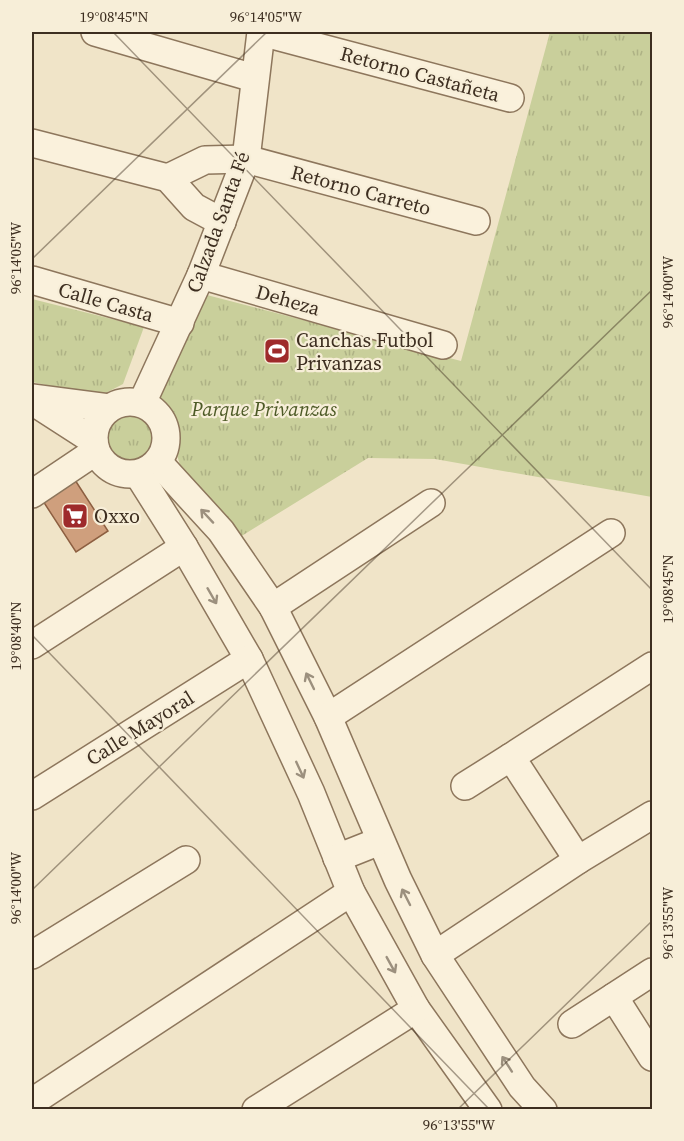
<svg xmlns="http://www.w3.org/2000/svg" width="684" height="1141" font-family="'Source Serif 4',serif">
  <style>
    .grass { fill: url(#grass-tufts) }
    .building { fill: #cf9f7d; stroke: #8d5f41; stroke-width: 1.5 }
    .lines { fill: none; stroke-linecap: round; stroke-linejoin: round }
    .minor-casing { stroke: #8d765c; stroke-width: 30 }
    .minor { stroke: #faf1dc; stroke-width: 27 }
    .oneway { stroke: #9c907e }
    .ticks { fill: none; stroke: #3d2e20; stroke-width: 1.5; stroke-opacity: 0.45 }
    .labels { text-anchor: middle; stroke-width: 4.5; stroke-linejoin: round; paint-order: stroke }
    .street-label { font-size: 20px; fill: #3d2e20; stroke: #f7eed8 }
    .poi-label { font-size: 20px; fill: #3d2e20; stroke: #f7eed8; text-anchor: start }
    .park-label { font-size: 20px; font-style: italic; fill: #4d5a26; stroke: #f7eed8 }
    .neatline { fill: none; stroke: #3d2e20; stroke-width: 2 }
    .ticks-label { font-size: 15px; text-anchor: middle; fill: #3d2e20 }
  </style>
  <defs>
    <pattern id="grass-tufts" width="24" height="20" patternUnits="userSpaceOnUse" patternTransform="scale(1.5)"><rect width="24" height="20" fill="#c9cf9b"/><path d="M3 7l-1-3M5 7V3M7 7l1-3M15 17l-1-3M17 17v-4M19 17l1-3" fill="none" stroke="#aeb285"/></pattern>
  </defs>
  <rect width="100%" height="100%" fill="#f0e4c8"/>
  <g class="grass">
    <polygon points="550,32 652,32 652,497 435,459 368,458 240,537 180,465 158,392 203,294 461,361"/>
    <polygon points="32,299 144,327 123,384 100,396 32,382"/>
    <circle cx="129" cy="439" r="27"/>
  </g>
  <polygon class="building" points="75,480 108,531 76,552 43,501"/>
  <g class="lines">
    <defs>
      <g id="minor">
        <polyline points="95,32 254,78"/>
        <polyline points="261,32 510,98"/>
        <polyline points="32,143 168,178 194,207 222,222"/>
        <polyline points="168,178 205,160 246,159 476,221"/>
        <polyline points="201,275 443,345"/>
        <polyline points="32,280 180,323"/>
        <polyline points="32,398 109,408"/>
        <polyline points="32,401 94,441"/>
        <circle cx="130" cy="438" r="36"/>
        <polyline points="142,403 201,275 246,159 261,32"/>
        <polyline points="158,462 221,531 273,607 328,717 398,880 435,955 522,1087 543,1110"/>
        <polyline points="138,474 184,547 249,659 311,793 351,892 416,1009 488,1110"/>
        <polyline points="32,494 96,451"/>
        <polyline points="273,607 431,503"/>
        <polyline points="32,645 184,547"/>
        <polyline points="328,717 611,533"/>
        <polyline points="465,786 511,757"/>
        <polyline points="32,796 249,659"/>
        <polyline points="337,858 380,841"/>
        <polyline points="578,860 511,757 652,666"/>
        <polyline points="32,955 186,860"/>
        <polyline points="435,955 578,860 652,815"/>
        <polyline points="614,997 652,1057"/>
        <polyline points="572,1024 652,972"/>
        <polyline points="32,1102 351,892"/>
        <polyline points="256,1110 416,1009"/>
      </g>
    </defs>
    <use href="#minor" class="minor-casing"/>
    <use href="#minor" class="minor"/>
  </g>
  <defs><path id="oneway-shaft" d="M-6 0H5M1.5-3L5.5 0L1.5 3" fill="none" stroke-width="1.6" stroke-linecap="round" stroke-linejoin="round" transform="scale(1.5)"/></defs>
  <g class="oneway">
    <use href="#oneway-shaft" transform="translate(207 516) rotate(-133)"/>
    <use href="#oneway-shaft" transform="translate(212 596) rotate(60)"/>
    <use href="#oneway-shaft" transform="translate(310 681) rotate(-116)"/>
    <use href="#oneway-shaft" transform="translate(300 770) rotate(65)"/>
    <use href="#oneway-shaft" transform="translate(406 897) rotate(-117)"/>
    <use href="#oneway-shaft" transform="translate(391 965) rotate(61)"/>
    <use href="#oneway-shaft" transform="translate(507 1064) rotate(-123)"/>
  </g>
  <path class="ticks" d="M113,32L652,590M32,259L267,32M32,635L490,1110M32,890L652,290M457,1110L652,921"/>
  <defs>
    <symbol id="stadium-square" viewBox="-11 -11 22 22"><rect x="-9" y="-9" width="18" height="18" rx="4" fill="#9e2a2b" stroke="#f7eed8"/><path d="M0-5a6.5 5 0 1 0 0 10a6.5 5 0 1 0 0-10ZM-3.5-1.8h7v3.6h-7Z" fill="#fff"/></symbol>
    <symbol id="supermarket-square" viewBox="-11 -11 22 22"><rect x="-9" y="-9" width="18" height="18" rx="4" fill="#9e2a2b" stroke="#f7eed8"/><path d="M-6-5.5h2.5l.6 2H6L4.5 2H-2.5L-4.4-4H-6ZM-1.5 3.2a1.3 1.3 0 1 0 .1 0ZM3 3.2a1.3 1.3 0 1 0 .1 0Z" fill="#fff"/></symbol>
  </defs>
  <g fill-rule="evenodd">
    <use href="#stadium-square" x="262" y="336" width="30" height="30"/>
    <use href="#supermarket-square" x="60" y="501" width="30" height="30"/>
  </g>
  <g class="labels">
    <g class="street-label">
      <text transform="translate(420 74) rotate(15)" y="7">Retorno Castañeta</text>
      <text transform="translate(361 190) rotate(15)" y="7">Retorno Carreto</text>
      <text transform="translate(218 222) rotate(-70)" y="7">Calzada Santa Fé</text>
      <text transform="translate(288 300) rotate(16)" y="7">Deheza</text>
      <text transform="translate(106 302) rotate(16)" y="7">Calle Casta</text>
      <text transform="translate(140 728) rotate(-32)" y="7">Calle Mayoral</text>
    </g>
    <g class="poi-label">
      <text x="296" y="347">Canchas Futbol<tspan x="296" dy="23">Privanzas</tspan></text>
      <text x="94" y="523">Oxxo</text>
    </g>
    <g class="park-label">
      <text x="264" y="416">Parque Privanzas</text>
    </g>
  </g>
  <rect width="684" height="1141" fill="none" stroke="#f7eed8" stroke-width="66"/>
  <rect x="33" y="33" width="618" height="1075" class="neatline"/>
  <g class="ticks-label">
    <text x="114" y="22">19°08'45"N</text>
    <text x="266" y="22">96°14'05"W</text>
    <text transform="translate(16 258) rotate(-90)" y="5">96°14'05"W</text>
    <text transform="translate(668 292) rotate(-90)" y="5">96°14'00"W</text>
    <text transform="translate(668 589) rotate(-90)" y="5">19°08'45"N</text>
    <text transform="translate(16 636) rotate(-90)" y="5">19°08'40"N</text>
    <text transform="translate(16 888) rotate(-90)" y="5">96°14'00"W</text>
    <text transform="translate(668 923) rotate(-90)" y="5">96°13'55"W</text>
    <text x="459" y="1130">96°13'55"W</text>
  </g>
</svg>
